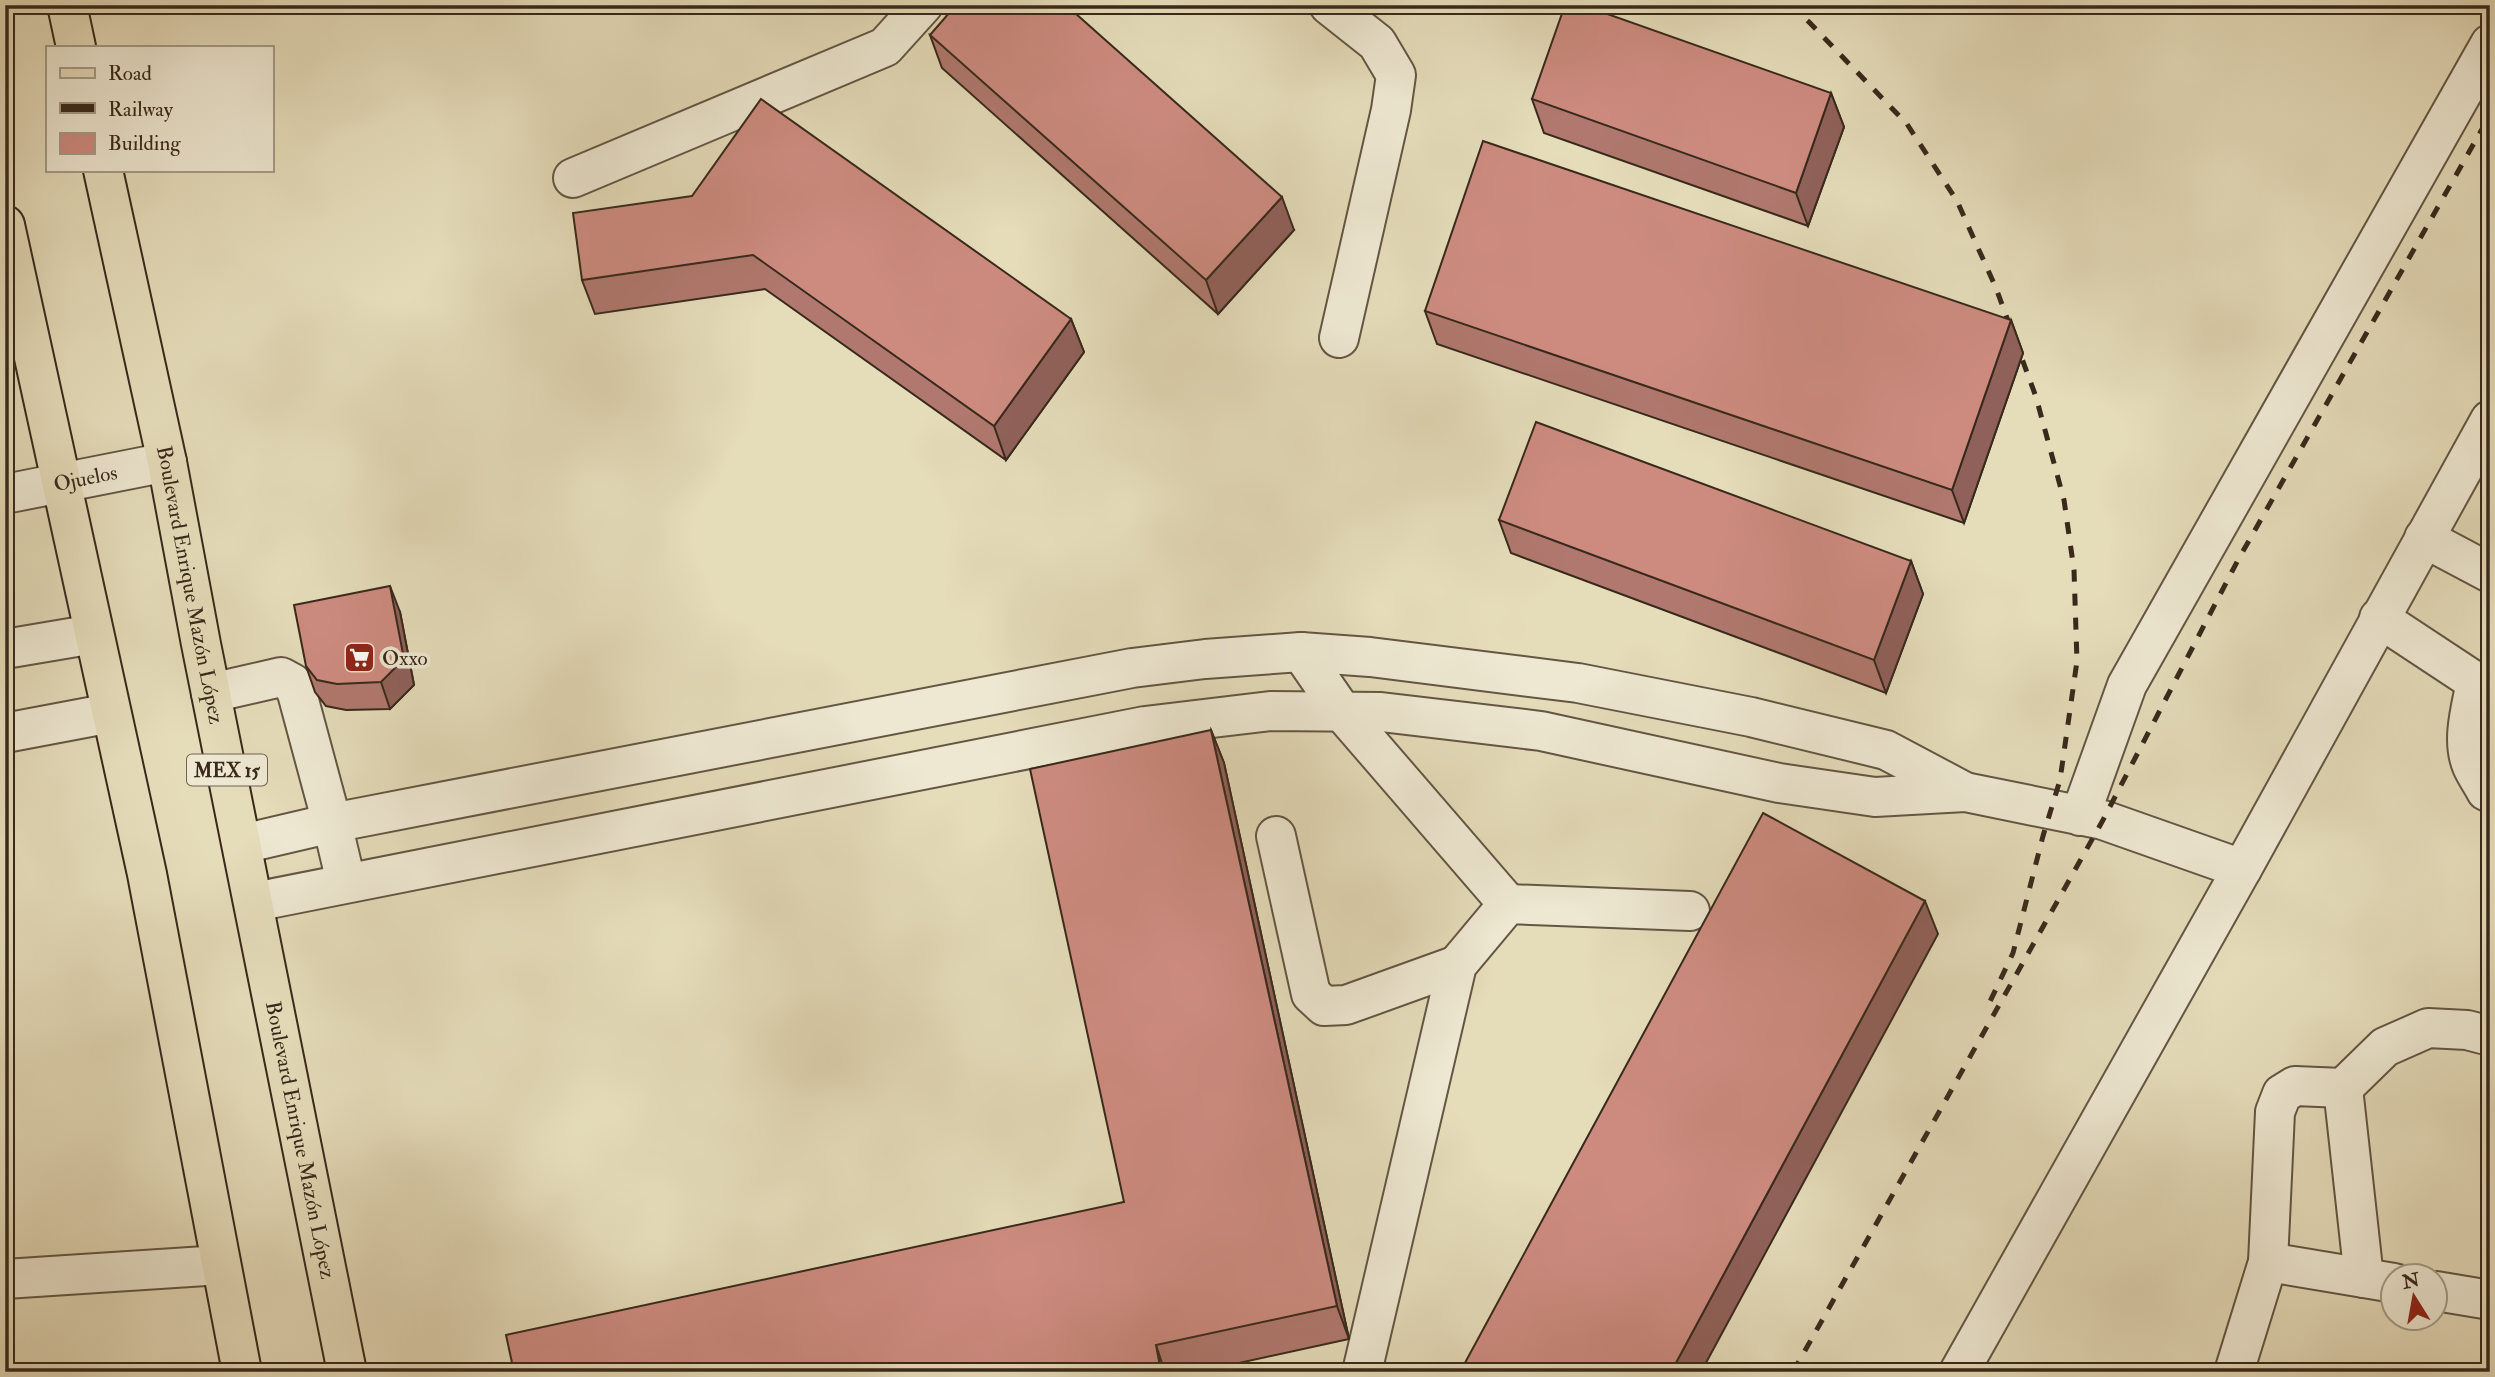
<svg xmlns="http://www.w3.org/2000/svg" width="2495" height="1377" font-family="'IM FELL Double Pica',serif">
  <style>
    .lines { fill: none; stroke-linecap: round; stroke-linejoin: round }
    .minor-casing { stroke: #635643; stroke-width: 42 }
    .major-casing { stroke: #38291b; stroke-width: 42 }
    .minor { stroke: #eee8d2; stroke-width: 38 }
    .major { stroke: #e5dcba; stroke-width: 38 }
    .rail { stroke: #38291b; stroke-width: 5; stroke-dasharray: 12 12; stroke-linecap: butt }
    .wall { fill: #b0786e; stroke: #38291b; stroke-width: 2 }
    .shaded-wall { fill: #90615a; stroke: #38291b; stroke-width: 2 }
    .building { fill: #cd8b80; stroke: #38291b; stroke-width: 2 }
    .labels { text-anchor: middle; stroke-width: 7; stroke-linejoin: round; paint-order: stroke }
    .shield { fill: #eee8d2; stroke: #6f6252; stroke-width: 2 }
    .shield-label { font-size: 19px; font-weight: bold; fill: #38291b }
    .street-label { font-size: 21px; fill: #38291b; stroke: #eee8d2 }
    .poi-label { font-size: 21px; fill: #38291b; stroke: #eee8d2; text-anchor: start }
  </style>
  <rect width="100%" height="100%" fill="#e5dcba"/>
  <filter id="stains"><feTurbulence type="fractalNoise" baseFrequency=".00286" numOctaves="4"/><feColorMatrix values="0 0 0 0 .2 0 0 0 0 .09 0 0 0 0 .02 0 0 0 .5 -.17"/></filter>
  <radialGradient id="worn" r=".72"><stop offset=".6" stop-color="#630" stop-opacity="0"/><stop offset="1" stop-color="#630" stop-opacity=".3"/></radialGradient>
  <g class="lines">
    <defs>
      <g id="minor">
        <polyline points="1329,5 1377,43 1396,75 1391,110 1339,338"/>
        <polyline points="573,178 885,47 923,5"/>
        <path id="s1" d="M5,494L167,462"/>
        <polyline points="2424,538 2490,573"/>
        <path d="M2379,618L2476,682C2471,708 2461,741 2472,766C2476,775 2482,783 2486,791L2490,793"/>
        <polyline points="5,649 94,634"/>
        <polyline points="1301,652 1343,713 1508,904"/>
        <polyline points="211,693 281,677 292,683 297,693 332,823 346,882"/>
        <polyline points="5,733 111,713"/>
        <polyline points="2080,816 2127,685 2490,44"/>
        <polyline points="1276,836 1311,994 1324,1006 1346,1005 1457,965"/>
        <polyline points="242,844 332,823 1132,668 1205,659 1301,652 1370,657 1578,683 1751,717 1886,750 1965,792"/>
        <polyline points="254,902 1145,726 1270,711 1381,712 1541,731 1779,783 1875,797 1965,792 2103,820 2242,869 2490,420"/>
        <polyline points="2343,1088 2364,1278"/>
        <polyline points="2268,1262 2394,1283"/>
        <polyline points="5,1279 221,1265"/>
        <polyline points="2436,1291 2490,1300"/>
        <polyline points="1362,1372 1457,965 1508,904 1690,911"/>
        <polyline points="1959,1372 2242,869"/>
        <polyline points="2234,1372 2268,1262 2275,1112 2282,1094 2295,1086 2343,1088 2385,1047 2428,1028 2467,1030 2490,1036"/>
      </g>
      <g id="major">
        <polyline points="67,5 76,47"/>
        <path id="s2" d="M103,170L167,462L201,644L347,1372"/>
        <polyline points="5,225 147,874 242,1372"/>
      </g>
    </defs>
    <use href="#minor" class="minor-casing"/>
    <use href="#major" class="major-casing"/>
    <use href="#minor" class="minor"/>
    <use href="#major" class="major"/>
    <g class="rail">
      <polyline points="1789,5 1809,22 1907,124 1957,201 1996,288 2036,397 2064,500 2074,570 2077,661 2060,780 2043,836 2013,953 1986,1010"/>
      <polyline points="1793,1372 2103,820 2238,560 2490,115"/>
    </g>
  </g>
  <g class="wall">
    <polygon points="930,35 1294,230 1218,314 942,68"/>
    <polygon points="1831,93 1844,127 1808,226 1544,133 1532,99"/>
    <polygon points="692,196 1071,319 1084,352 1006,460 765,289 595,314 582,280"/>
    <polygon points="1425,311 2011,320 2023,353 1964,523 1437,344"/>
    <polygon points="1499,520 1911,561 1923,594 1886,693 1511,553"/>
    <polygon points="400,612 414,685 390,709 346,710 326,706 315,692 306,666"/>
    <polygon points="1211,730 1224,763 1349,1339 1198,1372 514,1372 1124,1202"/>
  </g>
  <g class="shaded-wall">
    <polygon points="1831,93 1844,127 1808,226 1796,193"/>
    <polygon points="1282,197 1294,230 1218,314 1206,280"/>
    <polygon points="1071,319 1084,352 1006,460 994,426"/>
    <polygon points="2011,320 2023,353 1964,523 1952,490"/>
    <polygon points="1911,561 1923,594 1886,693 1874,660"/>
    <polygon points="390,586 400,612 414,685 390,709 381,682"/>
    <polygon points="1211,730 1224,763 1349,1339 1337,1306"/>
    <polygon points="1925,901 1938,934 1701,1372 1671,1372"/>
    <polygon points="1156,1345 1165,1372 1161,1372"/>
  </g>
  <g class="building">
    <polygon points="956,5 1066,5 1282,197 1206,280 930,35"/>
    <polygon points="1565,5 1582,5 1831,93 1796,193 1532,99"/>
    <polygon points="761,99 1071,319 994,426 753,255 582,280 573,213 692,196"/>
    <polygon points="1483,141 2011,320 1952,490 1425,311"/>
    <polygon points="1536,422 1911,561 1874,660 1499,520"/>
    <polygon points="390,586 404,659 381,682 337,684 317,680 306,666 294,605"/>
    <polygon points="1211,730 1337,1306 1156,1345 1161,1372 514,1372 506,1335 1124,1202 1030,769"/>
    <polygon points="1763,813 1925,901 1671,1372 1460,1372"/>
  </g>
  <defs>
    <symbol id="supermarket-square" viewBox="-11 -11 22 22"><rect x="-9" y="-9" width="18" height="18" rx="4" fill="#8f2418" stroke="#eee8d2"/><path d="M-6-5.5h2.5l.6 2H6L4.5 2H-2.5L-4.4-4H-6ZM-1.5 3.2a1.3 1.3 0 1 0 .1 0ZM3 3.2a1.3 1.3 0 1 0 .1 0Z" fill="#fff"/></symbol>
  </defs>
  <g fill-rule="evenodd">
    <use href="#supermarket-square" x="342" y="640" width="35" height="35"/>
  </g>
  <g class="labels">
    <rect class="shield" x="187" y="754.5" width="80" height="31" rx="5"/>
    <g class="shield-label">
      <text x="227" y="777">MEX 15</text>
    </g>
    <g class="street-label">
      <text dy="7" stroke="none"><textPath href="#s1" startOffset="82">Ojuelos</textPath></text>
      <text dy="7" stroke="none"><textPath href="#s2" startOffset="424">Boulevard Enrique Mazón López</textPath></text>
      <text dy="7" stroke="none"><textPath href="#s2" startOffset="990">Boulevard Enrique Mazón López</textPath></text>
    </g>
    <g class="poi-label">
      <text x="382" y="665">Oxxo</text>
    </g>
  </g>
  <rect width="2495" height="1377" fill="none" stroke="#e5dcba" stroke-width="28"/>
  <rect x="7" y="7" width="2481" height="1363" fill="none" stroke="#38291b" stroke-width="3.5"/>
  <rect x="14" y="14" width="2467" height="1349" fill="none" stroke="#38291b" stroke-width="2"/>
  <rect x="46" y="46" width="228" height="126" fill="#eee8d2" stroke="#a59c89" stroke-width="2"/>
  <rect x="60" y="68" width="35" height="10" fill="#e5dcba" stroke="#a59c89" stroke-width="2"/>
  <text x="108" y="80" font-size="21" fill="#38291b">Road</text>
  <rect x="60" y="103" width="35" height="10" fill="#38291b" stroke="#a59c89" stroke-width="2"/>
  <text x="108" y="116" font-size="21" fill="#38291b">Railway</text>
  <rect x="60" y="133" width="35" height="21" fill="#cd8b80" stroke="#a59c89" stroke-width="2"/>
  <text x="108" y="150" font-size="21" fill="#38291b">Building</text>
  <g transform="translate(2414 1297) rotate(349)"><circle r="33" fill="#eee8d2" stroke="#a59c89" stroke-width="2"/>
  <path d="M0-5L12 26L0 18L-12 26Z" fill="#8f2418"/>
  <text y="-10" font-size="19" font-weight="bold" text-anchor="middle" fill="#38291b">N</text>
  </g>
  <rect width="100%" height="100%" filter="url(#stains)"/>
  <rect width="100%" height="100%" fill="url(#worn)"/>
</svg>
